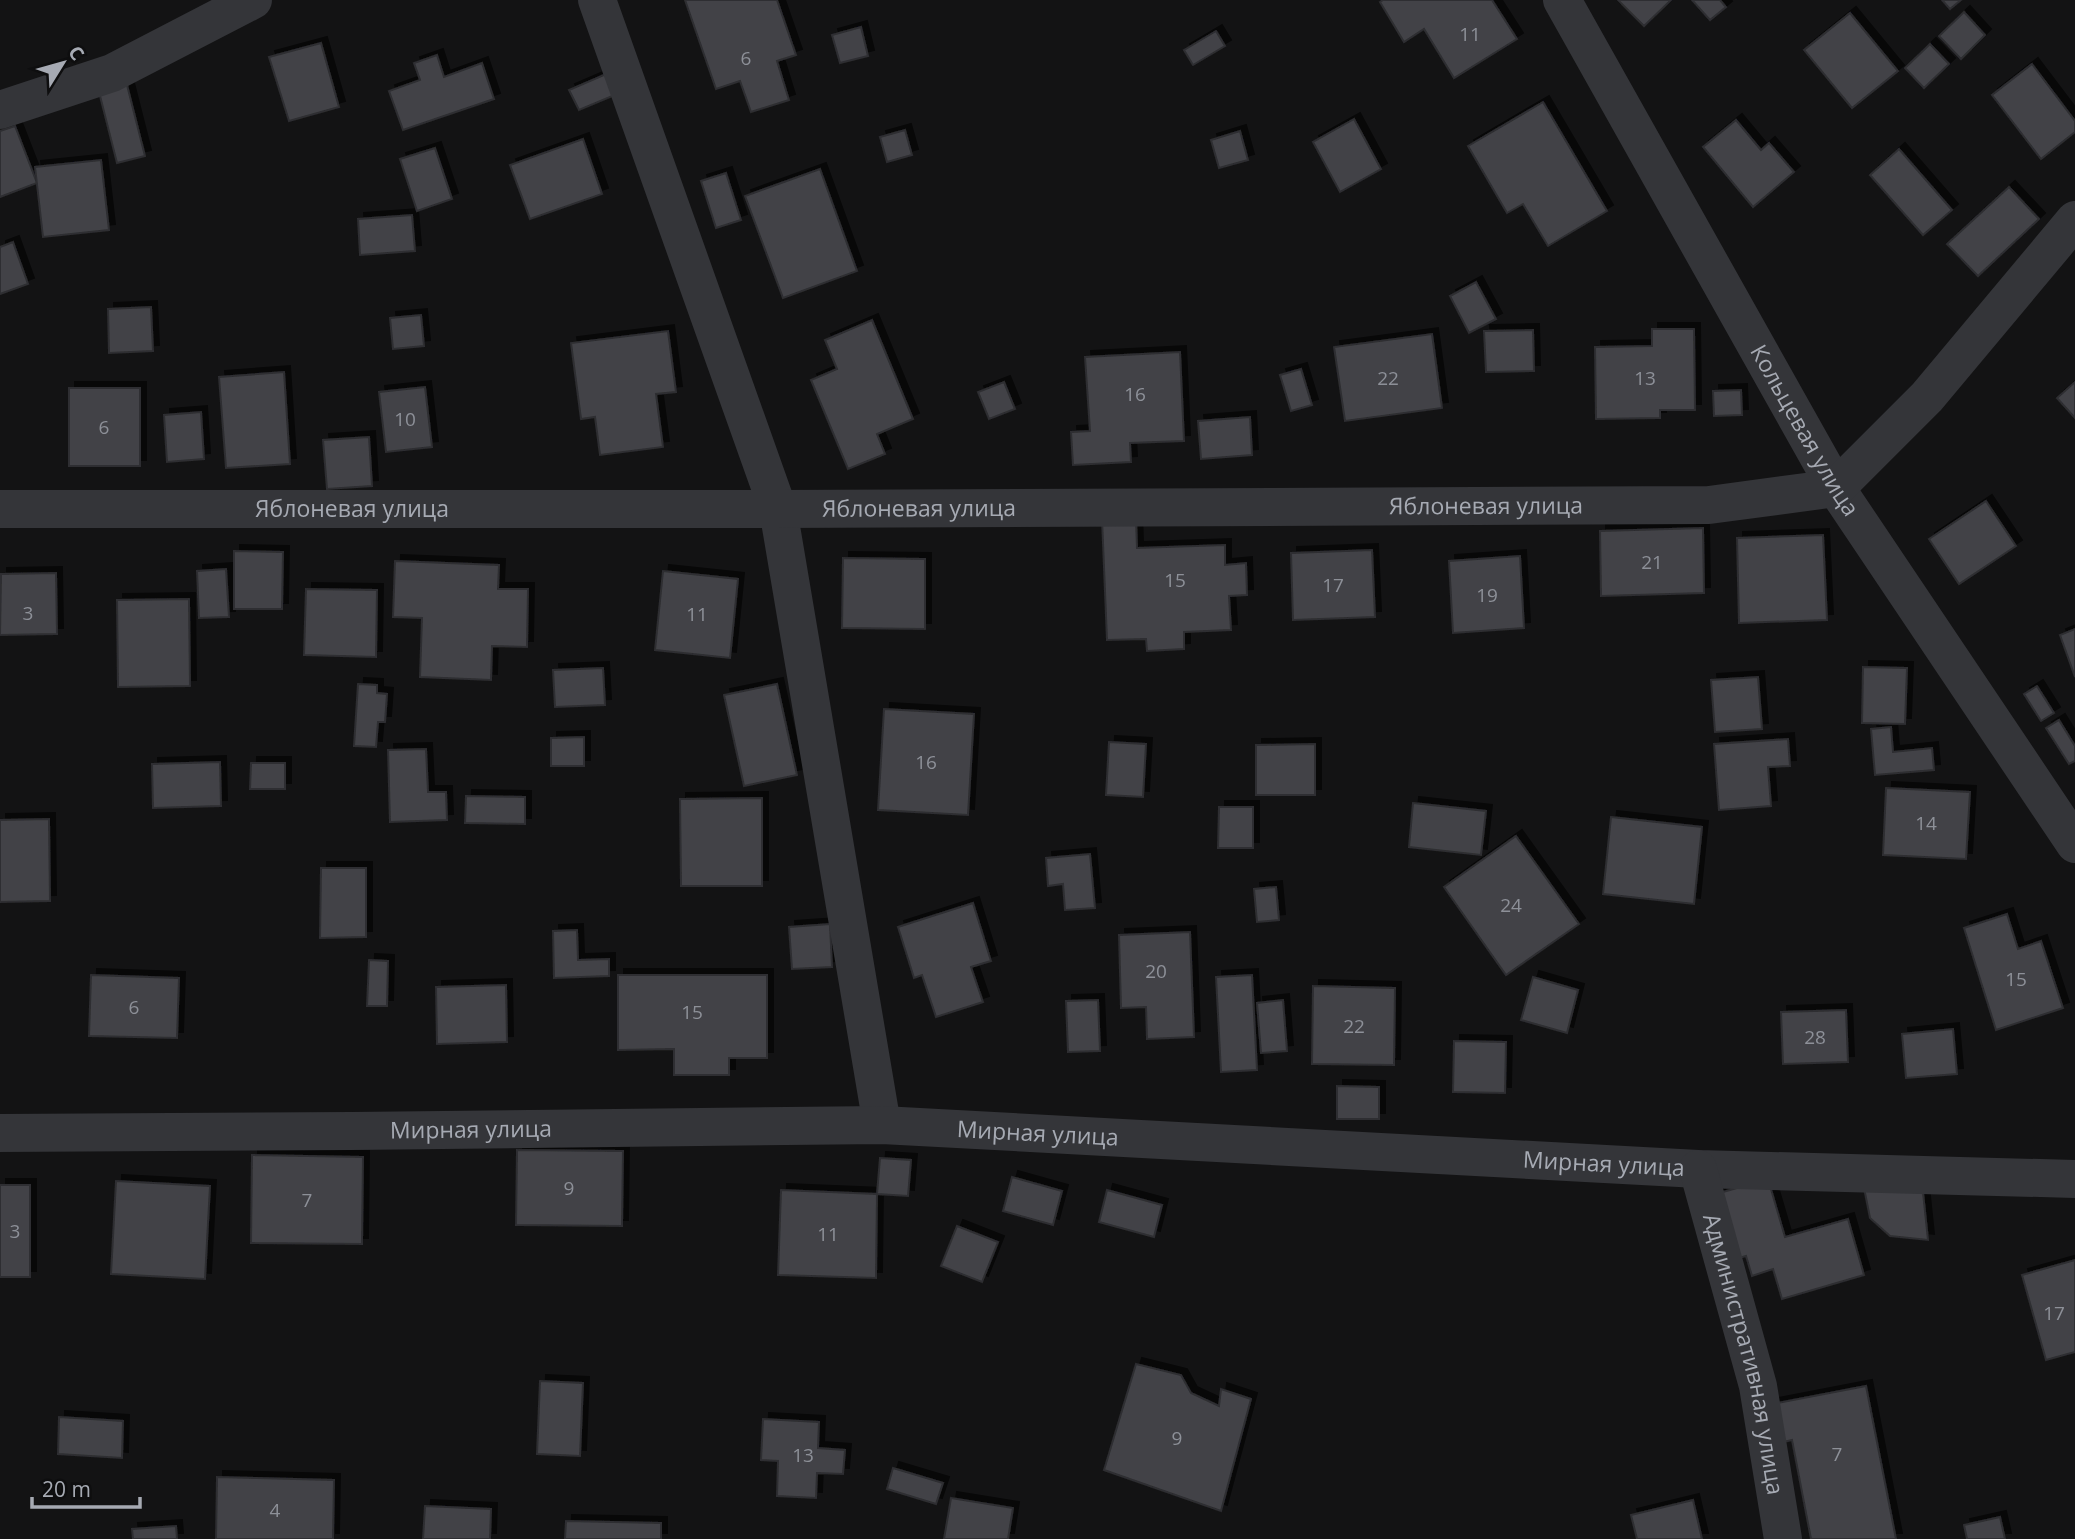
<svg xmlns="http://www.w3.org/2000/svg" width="2075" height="1539" font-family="'Open Sans',sans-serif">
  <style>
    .building { fill: #424347; stroke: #2d2d30; stroke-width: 2; filter: url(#shadow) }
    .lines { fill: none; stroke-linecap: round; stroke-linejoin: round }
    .minor { stroke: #343539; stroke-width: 38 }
    .labels { text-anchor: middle; stroke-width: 6; stroke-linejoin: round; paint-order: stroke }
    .number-label { font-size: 19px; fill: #8d9098 }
    .street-label { font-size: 23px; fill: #a6aab3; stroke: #0e0e0f }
  </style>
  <defs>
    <filter id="shadow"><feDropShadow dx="6" dy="-6" stdDeviation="0" flood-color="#0009"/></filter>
  </defs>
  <rect width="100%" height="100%" fill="#131314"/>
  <g class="building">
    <polygon points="685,0 777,0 796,55 777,61 789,100 751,112 740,81 716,89"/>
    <polygon points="1383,0 1492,0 1517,39 1454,78 1424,29 1404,42 1380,2"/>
    <polygon points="1618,0 1671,0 1644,26"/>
    <polygon points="1692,0 1720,0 1726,7 1710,20"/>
    <polygon points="1942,0 1961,0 1950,9"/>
    <polygon points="1964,12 1985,35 1961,59 1939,36"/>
    <polygon points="1850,13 1898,71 1852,108 1804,50"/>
    <polygon points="861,27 868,56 840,63 832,35"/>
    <polygon points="1216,31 1225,46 1193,65 1184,50"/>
    <polygon points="321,43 339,107 289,121 269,57"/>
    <polygon points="1930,44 1949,64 1924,88 1905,68"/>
    <polygon points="437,55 444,77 482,63 494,99 403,130 389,91 420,80 414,63"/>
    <polygon points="2032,64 2075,121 2075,132 2041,159 1992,95"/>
    <polygon points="613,71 622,92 579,110 569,90"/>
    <polygon points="127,85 145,156 117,163 99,92"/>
    <polygon points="1543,102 1607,211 1548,246 1523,204 1507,213 1468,146"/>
    <polygon points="1354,119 1381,169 1340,192 1313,142"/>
    <polygon points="1736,120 1761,150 1769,143 1794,172 1753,207 1703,147"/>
    <polygon points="15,126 37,183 0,197 0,131"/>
    <polygon points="905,130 912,155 887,162 880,137"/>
    <polygon points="1240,131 1248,160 1219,168 1211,140"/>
    <polygon points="583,139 602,194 530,219 510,165"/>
    <polygon points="435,148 452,199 417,211 400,159"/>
    <polygon points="1899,149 1952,210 1923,235 1870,175"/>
    <polygon points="101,160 109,230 43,237 35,167"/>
    <polygon points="820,169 857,271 783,298 745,196"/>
    <polygon points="726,173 741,220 716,228 701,181"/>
    <polygon points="2009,187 2039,219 1978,276 1947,244"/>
    <polygon points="412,215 415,251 360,255 358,219"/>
    <polygon points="13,242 28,284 0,294 0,247"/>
    <polygon points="1476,282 1496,319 1469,333 1450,296"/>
    <polygon points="151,307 153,351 109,353 108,309"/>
    <polygon points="421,315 424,346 393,349 390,318"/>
    <polygon points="872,320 913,419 877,434 885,454 848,469 811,380 837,369 825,340"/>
    <polygon points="1652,329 1694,329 1695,410 1660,410 1660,418 1596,419 1595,347 1652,346"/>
    <polygon points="1533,330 1534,371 1486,372 1484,331"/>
    <polygon points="668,331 676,392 656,394 663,447 600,455 595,417 581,419 571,343"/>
    <polygon points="1432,334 1442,408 1345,421 1334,347"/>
    <polygon points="1180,352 1184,441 1130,443 1131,462 1073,465 1071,432 1090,431 1085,357"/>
    <polygon points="1301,369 1312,405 1291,411 1280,375"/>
    <polygon points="284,372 290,464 226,468 219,377"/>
    <polygon points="1004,382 1015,409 989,419 978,392"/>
    <polygon points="2075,382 2075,418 2057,398"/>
    <polygon points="425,387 432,447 386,452 379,392"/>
    <rect x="69" y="388" width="71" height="78"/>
    <polygon points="1741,390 1742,415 1714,416 1713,391"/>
    <polygon points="201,412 204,459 167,462 164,415"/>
    <polygon points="1250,417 1252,455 1201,459 1198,421"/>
    <polygon points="369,437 372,486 327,489 323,440"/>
    <polygon points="1986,501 2016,546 1959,584 1929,539"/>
    <polygon points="1136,518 1137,548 1225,545 1225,565 1246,563 1247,595 1229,596 1231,630 1184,632 1184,649 1147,651 1146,639 1107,640 1102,519"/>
    <polygon points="1703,528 1704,593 1601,596 1600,531"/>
    <polygon points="1823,535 1827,620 1739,623 1737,538"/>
    <polygon points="1372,550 1375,617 1293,620 1291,553"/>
    <polygon points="234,551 283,552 282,609 234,609"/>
    <polygon points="1520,556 1524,628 1453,633 1449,561"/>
    <polygon points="843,558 925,559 925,629 842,628"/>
    <polygon points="395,561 499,565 498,589 528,589 527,647 492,646 491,680 420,677 422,618 393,617"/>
    <polygon points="226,569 229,617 199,618 197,571"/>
    <polygon points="663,571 738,579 730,658 655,650"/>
    <polygon points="56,573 57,634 0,635 1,574"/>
    <polygon points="306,589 377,590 376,657 304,655"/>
    <polygon points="189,599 190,686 118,687 117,600"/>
    <polygon points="2075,629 2075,677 2060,635"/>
    <polygon points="1863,667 1907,668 1905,724 1862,723"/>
    <polygon points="603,668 605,705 555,707 553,670"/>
    <polygon points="1758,677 1762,729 1715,732 1711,680"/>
    <polygon points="358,684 377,685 377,693 387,694 385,722 378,722 376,747 354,746"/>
    <polygon points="777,684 797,775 744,786 724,695"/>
    <polygon points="2037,686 2054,713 2041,721 2024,694"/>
    <polygon points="884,709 974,714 968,815 878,810"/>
    <polygon points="2059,720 2075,746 2075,761 2069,764 2046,728"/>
    <polygon points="1891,727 1893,752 1932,748 1934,770 1875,775 1871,729"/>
    <polygon points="584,737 584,766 551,766 551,738"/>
    <polygon points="1788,739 1790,766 1768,767 1771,806 1719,810 1714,744"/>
    <polygon points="1109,742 1146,744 1143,797 1106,795"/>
    <polygon points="1315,744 1315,795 1256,795 1256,745"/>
    <polygon points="426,749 428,792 446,792 447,820 390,822 388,750"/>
    <polygon points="220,762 221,806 153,808 152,764"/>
    <polygon points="251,763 285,763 285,789 250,789"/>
    <polygon points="1886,788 1970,792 1966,859 1883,855"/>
    <polygon points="466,796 525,797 525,824 465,823"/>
    <polygon points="762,798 762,886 681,886 680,799"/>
    <polygon points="1413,803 1486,811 1481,855 1409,847"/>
    <polygon points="1219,807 1253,807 1253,848 1218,848"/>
    <polygon points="1611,817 1702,827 1694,904 1603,894"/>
    <polygon points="49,819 50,901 0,902 0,820"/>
    <polygon points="1516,836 1579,924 1506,975 1444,887"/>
    <polygon points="1090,854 1095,908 1065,910 1063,884 1048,886 1046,858"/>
    <polygon points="321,868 366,868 366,937 320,938"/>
    <polygon points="1276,887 1279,920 1257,922 1254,889"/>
    <polygon points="973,903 991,961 971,967 983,1002 936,1017 922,975 914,978 898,927"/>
    <polygon points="2007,914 2018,949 2041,941 2063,1008 1996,1030 1964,928"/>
    <polygon points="830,924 832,967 792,969 789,927"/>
    <polygon points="577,930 578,960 609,959 609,976 554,978 553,931"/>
    <polygon points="1190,932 1194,1037 1147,1039 1146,1007 1121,1008 1119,935"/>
    <polygon points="369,960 388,961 387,1006 367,1006"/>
    <polygon points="91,975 179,978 177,1038 89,1036"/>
    <polygon points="618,975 767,975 767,1058 729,1058 729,1075 674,1075 674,1049 618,1050"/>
    <polygon points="1252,975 1257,1070 1221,1072 1216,977"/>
    <polygon points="1533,977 1578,990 1567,1033 1521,1020"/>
    <polygon points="506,985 507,1042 437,1044 436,987"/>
    <polygon points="1313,986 1395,988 1394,1065 1312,1064"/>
    <polygon points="1098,1000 1100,1051 1068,1052 1066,1001"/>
    <polygon points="1283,1000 1287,1051 1261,1053 1257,1003"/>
    <polygon points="1846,1010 1848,1062 1783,1064 1781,1012"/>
    <polygon points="1953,1029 1957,1074 1906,1078 1902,1034"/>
    <polygon points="1454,1041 1506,1042 1505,1093 1453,1092"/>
    <polygon points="1337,1086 1379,1087 1379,1119 1337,1119"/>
    <polygon points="517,1150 623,1151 622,1226 516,1225"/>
    <polygon points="252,1155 363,1157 362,1244 251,1243"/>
    <polygon points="880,1158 911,1160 908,1196 877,1194"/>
    <polygon points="1012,1177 1062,1191 1053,1225 1003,1211"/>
    <polygon points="1768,1179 1785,1237 1848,1219 1864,1275 1782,1299 1773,1269 1752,1276 1746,1256 1735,1259 1716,1194"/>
    <polygon points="116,1181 210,1186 205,1279 111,1274"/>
    <polygon points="1863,1183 1922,1183 1928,1240 1890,1236 1870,1218"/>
    <rect x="0" y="1185" width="30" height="92"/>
    <polygon points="781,1190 877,1194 876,1278 778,1275"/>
    <polygon points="1107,1190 1162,1205 1154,1237 1099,1222"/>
    <polygon points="957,1226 998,1242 982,1282 941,1266"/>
    <polygon points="2075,1260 2075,1352 2046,1360 2022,1275"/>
    <polygon points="1136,1364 1181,1375 1191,1393 1219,1406 1221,1389 1251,1399 1221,1511 1104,1470"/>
    <polygon points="540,1381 583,1383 580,1456 537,1454"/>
    <polygon points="1866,1386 1896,1539 1811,1539 1792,1440 1775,1444 1767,1405"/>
    <polygon points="59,1417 123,1421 122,1458 58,1454"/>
    <polygon points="763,1419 819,1422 818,1448 845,1450 843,1474 817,1473 816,1498 777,1496 778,1461 761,1460"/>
    <polygon points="893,1468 943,1483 936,1504 887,1489"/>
    <polygon points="217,1477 334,1480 333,1539 216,1539"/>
    <polygon points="951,1498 1013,1508 1008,1539 944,1539"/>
    <polygon points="1693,1500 1702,1539 1637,1539 1631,1515"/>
    <polygon points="425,1506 491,1509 490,1539 423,1539"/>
    <polygon points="2000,1517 2005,1539 1967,1539 1964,1525"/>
    <polygon points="566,1521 661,1523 661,1539 565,1539"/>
    <polygon points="176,1526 177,1539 133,1539 132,1529"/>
  </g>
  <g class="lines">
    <g class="minor">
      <polyline points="597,0 778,509 882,1125"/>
      <path id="s1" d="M1562,0L1836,488L2075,844"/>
      <polyline points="0,110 112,73 253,0"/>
      <path id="s2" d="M0,509H778L1709,505L1836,488L1927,397L2075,220"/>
      <path id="s3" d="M0,1133L352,1131L882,1125L1698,1169L2075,1179"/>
      <path id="s4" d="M1698,1169L1758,1386L1783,1539"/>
    </g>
  </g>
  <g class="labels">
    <g class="number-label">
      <text x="1470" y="41">11</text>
      <text x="746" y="65">6</text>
      <text x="1388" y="385">22</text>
      <text x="1645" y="385">13</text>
      <text x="1135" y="401">16</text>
      <text x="405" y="426">10</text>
      <text x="104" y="434">6</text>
      <text x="1652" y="569">21</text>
      <text x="1175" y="587">15</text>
      <text x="1333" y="592">17</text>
      <text x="1487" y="602">19</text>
      <text x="28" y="620">3</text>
      <text x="697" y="621">11</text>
      <text x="926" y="769">16</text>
      <text x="1926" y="830">14</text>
      <text x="1511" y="912">24</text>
      <text x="1156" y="978">20</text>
      <text x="2016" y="986">15</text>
      <text x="134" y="1014">6</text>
      <text x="692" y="1019">15</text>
      <text x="1354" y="1033">22</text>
      <text x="1815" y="1044">28</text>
      <text x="569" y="1195">9</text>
      <text x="307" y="1207">7</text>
      <text x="15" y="1238">3</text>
      <text x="828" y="1241">11</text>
      <text x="2054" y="1320">17</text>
      <text x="1177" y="1445">9</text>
      <text x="1837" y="1461">7</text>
      <text x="803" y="1462">13</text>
      <text x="275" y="1517">4</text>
    </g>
    <g class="street-label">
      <text dy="8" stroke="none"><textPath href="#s1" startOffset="494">Кольцевая улица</textPath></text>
      <text dy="8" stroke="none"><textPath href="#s2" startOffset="1486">Яблоневая улица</textPath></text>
      <text dy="8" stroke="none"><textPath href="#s2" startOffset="352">Яблоневая улица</textPath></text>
      <text dy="8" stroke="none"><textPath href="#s2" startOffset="919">Яблоневая улица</textPath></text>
      <text dy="8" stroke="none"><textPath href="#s3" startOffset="471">Мирная улица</textPath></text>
      <text dy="8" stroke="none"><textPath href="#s3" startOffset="1038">Мирная улица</textPath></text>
      <text dy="8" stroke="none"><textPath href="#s3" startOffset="1605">Мирная улица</textPath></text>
      <text dy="8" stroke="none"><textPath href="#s4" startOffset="191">Административная улица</textPath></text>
    </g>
  </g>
  <g transform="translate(63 63) rotate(53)" stroke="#0e0e0f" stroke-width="5" paint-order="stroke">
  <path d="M0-5L12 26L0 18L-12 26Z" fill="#a6aab3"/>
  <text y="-10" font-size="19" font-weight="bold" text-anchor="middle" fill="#a6aab3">С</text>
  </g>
  <path d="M32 1497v10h108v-10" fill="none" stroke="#a6aab3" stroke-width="3.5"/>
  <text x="42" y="1497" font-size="21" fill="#a6aab3" stroke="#0e0e0f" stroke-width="5" paint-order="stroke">20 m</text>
</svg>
